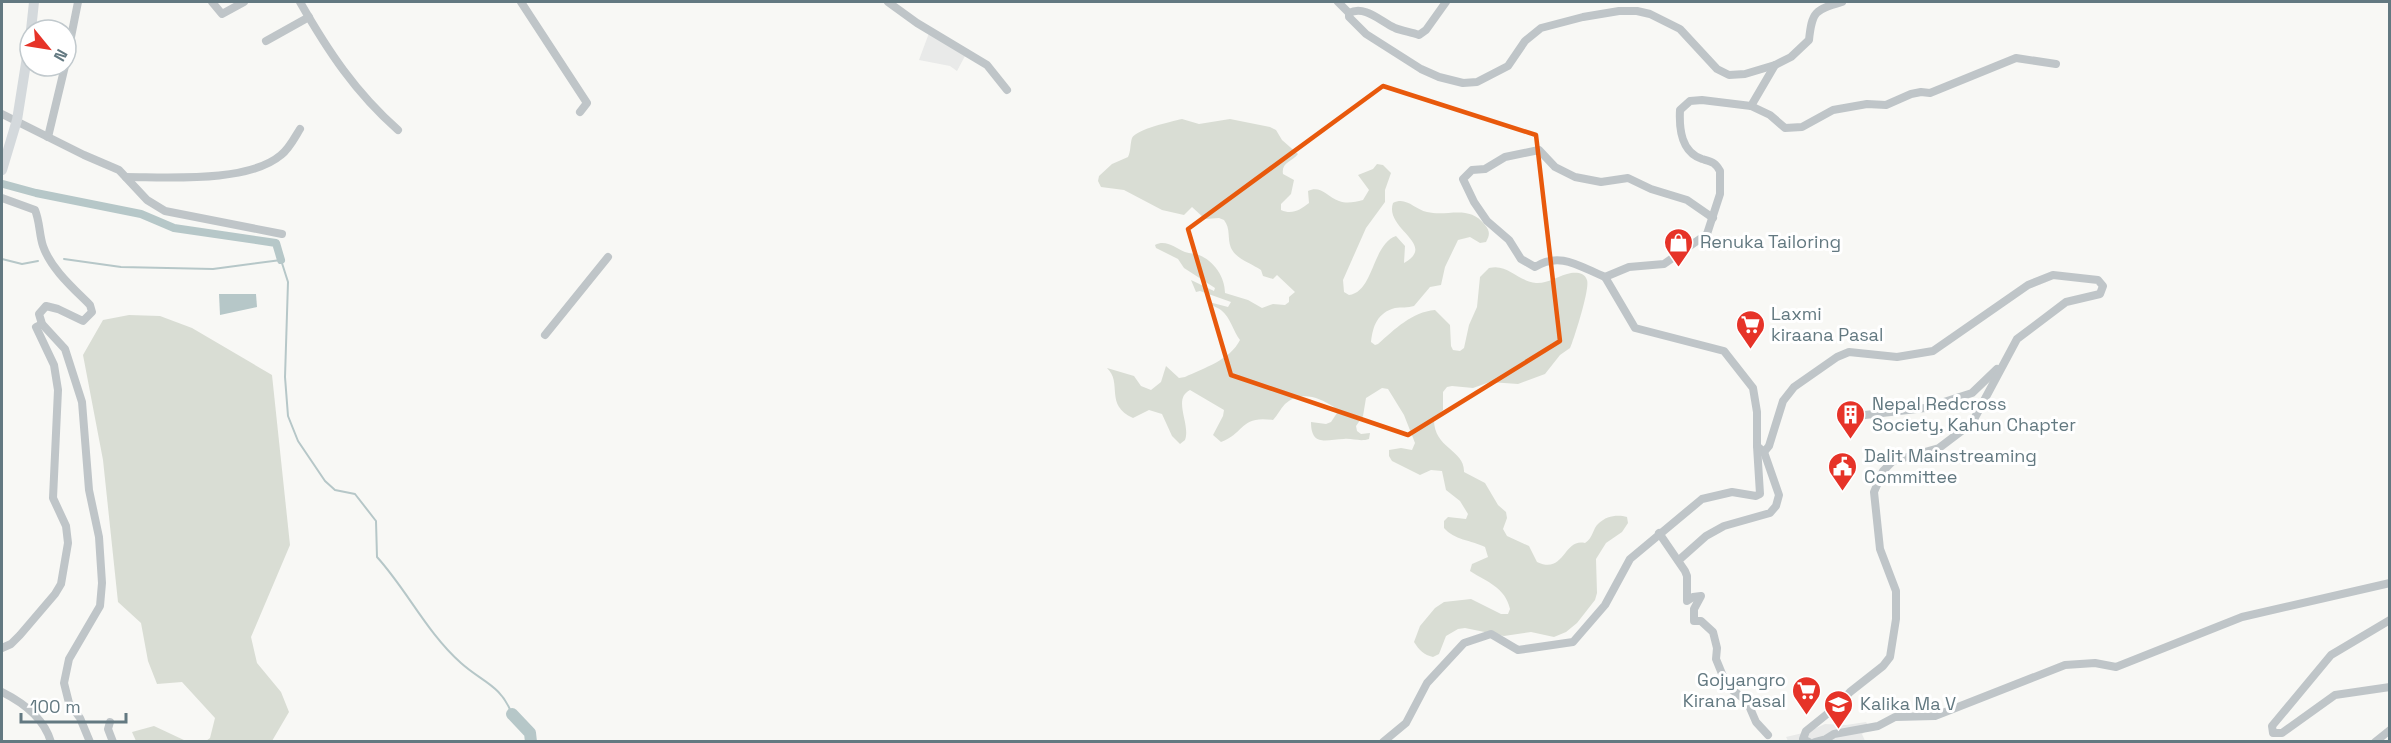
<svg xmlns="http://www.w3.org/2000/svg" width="2391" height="743" font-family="'Space Grotesk',sans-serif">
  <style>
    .built { fill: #e9eae9 }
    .green { fill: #d9ddd4 }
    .water { fill: #b6c7c8 }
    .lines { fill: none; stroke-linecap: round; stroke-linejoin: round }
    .stream { stroke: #b6c7c8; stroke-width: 2 }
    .canal { stroke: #b6c7c8; stroke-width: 8 }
    .river { stroke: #b6c7c8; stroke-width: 12 }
    .minor { stroke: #bfc5c8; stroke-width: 8 }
    .major { stroke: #d4d9dc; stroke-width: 10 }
    .marked { fill: none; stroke: #e8590c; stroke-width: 4.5; stroke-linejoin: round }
    .labels { text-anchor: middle; stroke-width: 6; stroke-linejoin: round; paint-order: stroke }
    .poi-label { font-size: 18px; fill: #637981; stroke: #fff; text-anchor: start }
  </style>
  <rect width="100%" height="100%" fill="#f8f8f5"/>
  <g class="built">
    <polygon points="929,33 965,56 957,71 950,66 919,60"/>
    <polygon points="1866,722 1870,728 1862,734 1865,741 1788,741 1786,737 1807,732 1825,724 1846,725"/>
  </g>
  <g class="green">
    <path d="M1182,119L1199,124L1230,119L1270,127L1276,130L1282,140L1298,154C1292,162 1281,162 1283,174L1294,180L1291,194L1281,204V210C1292,215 1300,210 1309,203L1308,191C1321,185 1327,197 1339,201C1347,204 1355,202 1363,200L1369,190L1358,175L1373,169L1377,164L1383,165L1391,173L1385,190V202L1366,228L1343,280L1344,292L1349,295C1374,292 1372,244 1396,236L1405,246L1404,263C1438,244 1384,229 1393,203C1406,196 1414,209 1427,212C1448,217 1469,204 1485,225C1490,231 1490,235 1486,242L1480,243L1470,237L1458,240L1445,267L1441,285L1430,287L1414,306C1408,308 1401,307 1395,308C1377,313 1373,326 1371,342L1375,345L1378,344C1395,329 1412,312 1435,310L1450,325L1451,346L1453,350L1460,351L1464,348L1469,325L1477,307L1480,277L1489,268C1508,263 1517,281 1536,283C1547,284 1560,275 1571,273C1577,272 1585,273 1587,280C1590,288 1576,332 1572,343L1570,348L1560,355L1545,374L1518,384L1490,382L1473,388L1452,386L1447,387L1443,392V410L1434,418C1433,449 1465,449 1464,472L1485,483L1498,505L1506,512L1507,518L1503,529L1507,536L1529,546L1537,562C1565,575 1563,538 1585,543C1594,537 1592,529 1599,523C1606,516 1618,514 1627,517L1628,523L1622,532L1606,543L1596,559L1597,593L1595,600L1577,623L1566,632L1554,637L1531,632L1504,636L1465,628L1458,629L1446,636L1439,654L1433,657C1424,655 1419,650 1414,642L1420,626L1435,608L1444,602L1471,599L1501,614H1508L1510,609C1505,587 1487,582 1470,571L1472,564L1488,557L1485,547C1471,540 1454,540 1444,528V521L1448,517L1466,519L1468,514L1460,501L1446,490L1442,471L1431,470L1420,475L1392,461L1389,456V450L1401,448L1412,450L1415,443L1404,415L1388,389L1382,388L1366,398L1363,416L1356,426L1357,431L1361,434L1370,433L1369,439C1360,442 1352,438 1344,439C1328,439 1311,448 1311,422L1326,424L1331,422L1337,413L1334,407C1319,397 1300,390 1285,404C1280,409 1278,415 1273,420C1240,415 1245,433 1221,442L1213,435L1223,416L1224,410L1190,390C1172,399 1191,424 1185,440L1180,444L1172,436L1162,414L1149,410L1133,418C1104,405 1123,383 1107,368L1134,376L1141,386L1151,390L1161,382L1166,366L1179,378L1185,377C1204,368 1230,360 1240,340C1233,331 1231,318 1221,310C1217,307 1213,307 1209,302L1228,307L1231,302L1200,291L1196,292L1191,280L1214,291L1215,288L1184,268L1178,259L1156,248L1155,245C1166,239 1175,248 1185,252C1190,254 1195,253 1199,255C1214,261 1225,277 1225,293L1248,300L1262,308L1273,304L1285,305L1289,302V297L1295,292L1277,275L1273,279L1263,276L1261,270C1251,263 1237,260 1231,248C1227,238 1231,229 1224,220L1219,218L1205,219L1192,207L1184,215L1162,210L1124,190L1101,187L1098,181L1099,176L1112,164L1128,157C1131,151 1130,144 1132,138C1137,129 1170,122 1182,119Z"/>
    <polygon points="129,315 160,316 192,328 272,375 290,545 251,637 257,663 281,692 289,712 272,741 206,741 210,738 215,718 182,682 157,684 148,661 141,623 118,602 103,460 83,355 103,320"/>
    <polygon points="154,726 186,741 136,741 132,732"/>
  </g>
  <polygon class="water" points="219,294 256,294 257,307 220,315"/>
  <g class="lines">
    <g class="stream">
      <polyline points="2,259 22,264 38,261"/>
      <path d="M64,259L121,267L213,269L281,260L288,282L285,377L288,416L298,441L325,481L335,490L355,494L376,521L377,557C407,590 427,633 461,663C482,682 501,685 512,714"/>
    </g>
    <polyline class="canal" points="3,184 36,193 141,214 174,228 276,243 281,260"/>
    <polyline class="river" points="512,714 530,733 531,742"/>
    <g class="minor">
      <polyline points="212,2 222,14 244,2"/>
      <path d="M300,2C328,51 355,92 398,130"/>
      <polyline points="521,2 587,103 580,112"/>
      <polyline points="888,2 917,23 987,65 1007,90"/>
      <polyline points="1338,2 1349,13"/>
      <path d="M1446,2L1426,30L1419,35C1411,32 1402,31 1395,28C1380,21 1365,5 1349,13V17L1366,34L1421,69L1439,77L1463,83L1477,82L1508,66L1525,41L1541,28L1583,17L1619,11H1637L1650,14L1680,29L1717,69L1729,75L1745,74L1775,65"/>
      <polyline points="266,41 309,17"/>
      <polyline points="66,62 78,2"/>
      <polyline points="1751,106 1770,115 1785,128 1802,127 1833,110 1867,104 1886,105 1911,94 1921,92 1930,93 2016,58 2056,64"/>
      <polyline points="2,114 84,155 119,170 147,200 165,211 282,234"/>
      <polyline points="48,137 65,66"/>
      <path d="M126,177C168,177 248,183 281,155C289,149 295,137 300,129"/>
      <path d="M2,198L35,210C40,222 39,234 43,246C51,269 73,288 90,305L92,312L83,321L58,309L46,306L39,314L42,324L65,349L82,402L89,490L99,537L102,583L100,606L69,659L64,683L69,703L80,718L90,742"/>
      <path d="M1605,277C1580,267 1560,251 1535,267L1521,259L1509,240L1487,221L1474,202L1463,179L1472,170L1485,169L1505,157L1539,150L1555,167L1575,177L1601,182L1628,178L1651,189L1687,200L1713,218"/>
      <polyline points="545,335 608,257"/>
      <polyline points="1865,415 1925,408 1972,393 1997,369"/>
      <polyline points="1764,452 1769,446 1783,401 1794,387 1837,357 1849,352 1897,357 1933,351 2028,285 2053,275 2098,280 2103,286 2100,294 2066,302 2017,339 1972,423 1939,448 1893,461 1883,471 1874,492 1880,549 1896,591 1896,619 1890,657 1883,666 1850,692 1837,706 1806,731 1803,739 1809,742"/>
      <polyline points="1659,533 1685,571 1687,576 1687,601 1693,597 1701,596 1694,609 1694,621 1701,621 1713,632 1717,648 1716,659 1727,686 1747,701 1756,722 1768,735"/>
      <path d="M1679,560L1706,536L1724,526L1770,513L1776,506L1779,495L1764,452L1757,446V412L1753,388L1724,351L1635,328L1605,277L1629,267L1664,264L1707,234L1720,194V171C1715,162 1712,162 1702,159C1681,152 1679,129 1680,110L1690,101L1702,100L1751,106L1775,65L1791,57L1809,40C1812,11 1815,10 1842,2"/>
      <polyline points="2390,620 2331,655 2272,726 2273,733 2282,733 2335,695 2390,687"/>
      <polyline points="2,648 11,644 20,635 55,594 61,584 68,543 66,526 53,498 58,390 54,365 36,327 42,324"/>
      <path d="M2,692C22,702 44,718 51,742"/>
      <polyline points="110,722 108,729 113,742"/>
      <polyline points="1383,742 1406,723 1427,683 1464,643 1491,634 1518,650 1573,642 1605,605 1630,559 1702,499 1732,492 1756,496 1760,494 1757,446"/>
      <polyline points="1815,742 1826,739 1834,734 1878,726 1895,717 1935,716 2065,665 2095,663 2116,667 2242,617 2390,583"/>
      <polyline points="2375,742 2390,730"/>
    </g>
    <g class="major">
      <polyline points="31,30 34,2"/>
      <polyline points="2,170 17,120 30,38"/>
    </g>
  </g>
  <path class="marked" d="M1383,86L1536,135L1560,341L1408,435L1231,375L1188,229Z"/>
  <defs>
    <symbol id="shop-pin" viewBox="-11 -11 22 30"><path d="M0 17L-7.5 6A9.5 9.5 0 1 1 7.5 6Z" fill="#e63328" stroke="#fff"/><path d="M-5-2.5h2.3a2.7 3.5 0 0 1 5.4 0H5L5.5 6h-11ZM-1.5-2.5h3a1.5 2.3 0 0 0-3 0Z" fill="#fff"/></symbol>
    <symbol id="supermarket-pin" viewBox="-11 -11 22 30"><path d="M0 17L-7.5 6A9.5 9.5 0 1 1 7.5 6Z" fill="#e63328" stroke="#fff"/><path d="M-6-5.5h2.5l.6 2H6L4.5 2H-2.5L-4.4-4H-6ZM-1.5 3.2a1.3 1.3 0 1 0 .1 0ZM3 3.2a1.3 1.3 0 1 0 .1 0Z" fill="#fff"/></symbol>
    <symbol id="building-pin" viewBox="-11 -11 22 30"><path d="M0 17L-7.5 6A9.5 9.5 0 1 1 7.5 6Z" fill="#e63328" stroke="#fff"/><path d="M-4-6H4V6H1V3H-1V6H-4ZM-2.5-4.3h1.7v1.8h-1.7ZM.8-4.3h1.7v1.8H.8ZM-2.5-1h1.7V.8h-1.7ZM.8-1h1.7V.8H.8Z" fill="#fff"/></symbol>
    <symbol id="civic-pin" viewBox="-11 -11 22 30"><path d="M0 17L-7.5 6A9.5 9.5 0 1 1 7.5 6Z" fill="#e63328" stroke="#fff"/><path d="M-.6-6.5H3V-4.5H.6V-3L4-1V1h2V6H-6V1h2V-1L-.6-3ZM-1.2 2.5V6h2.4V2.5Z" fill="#fff"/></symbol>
    <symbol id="school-pin" viewBox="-11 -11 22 30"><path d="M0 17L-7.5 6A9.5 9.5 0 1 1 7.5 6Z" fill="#e63328" stroke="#fff"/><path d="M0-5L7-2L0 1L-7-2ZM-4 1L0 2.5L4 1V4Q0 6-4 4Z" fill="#fff"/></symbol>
  </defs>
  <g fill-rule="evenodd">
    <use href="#shop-pin" x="1662" y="226" width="33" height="45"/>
    <use href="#supermarket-pin" x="1734" y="308" width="33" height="45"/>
    <use href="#building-pin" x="1834" y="398" width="33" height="45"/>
    <use href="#civic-pin" x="1826" y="450" width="33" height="45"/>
    <use href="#supermarket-pin" x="1790" y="674" width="33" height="45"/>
    <use href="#school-pin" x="1822" y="688" width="33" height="45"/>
  </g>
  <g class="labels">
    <g class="poi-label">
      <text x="1700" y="248">Renuka Tailoring</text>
      <text x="1771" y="320">Laxmi<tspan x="1771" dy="21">kiraana Pasal</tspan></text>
      <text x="1872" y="410">Nepal Redcross<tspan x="1872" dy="21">Society, Kahun Chapter</tspan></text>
      <text x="1864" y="462">Dalit Mainstreaming<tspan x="1864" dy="21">Committee</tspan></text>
      <text x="1786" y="686" text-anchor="end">Gojyangro<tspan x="1786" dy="21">Kirana Pasal</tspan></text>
      <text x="1860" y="710">Kalika Ma V</text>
    </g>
  </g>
  <rect width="2391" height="743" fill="none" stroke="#637981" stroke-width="6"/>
  <g transform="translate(48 48) rotate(120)"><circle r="28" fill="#ffffff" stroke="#c1c9cd" stroke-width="1.5"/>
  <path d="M0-4.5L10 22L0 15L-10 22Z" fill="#e63328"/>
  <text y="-9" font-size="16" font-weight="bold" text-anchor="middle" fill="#637981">N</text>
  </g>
  <path d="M21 713v9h105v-9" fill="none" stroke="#637981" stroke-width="3"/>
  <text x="30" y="713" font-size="18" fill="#637981" stroke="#ffffff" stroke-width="4.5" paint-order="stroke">100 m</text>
</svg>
